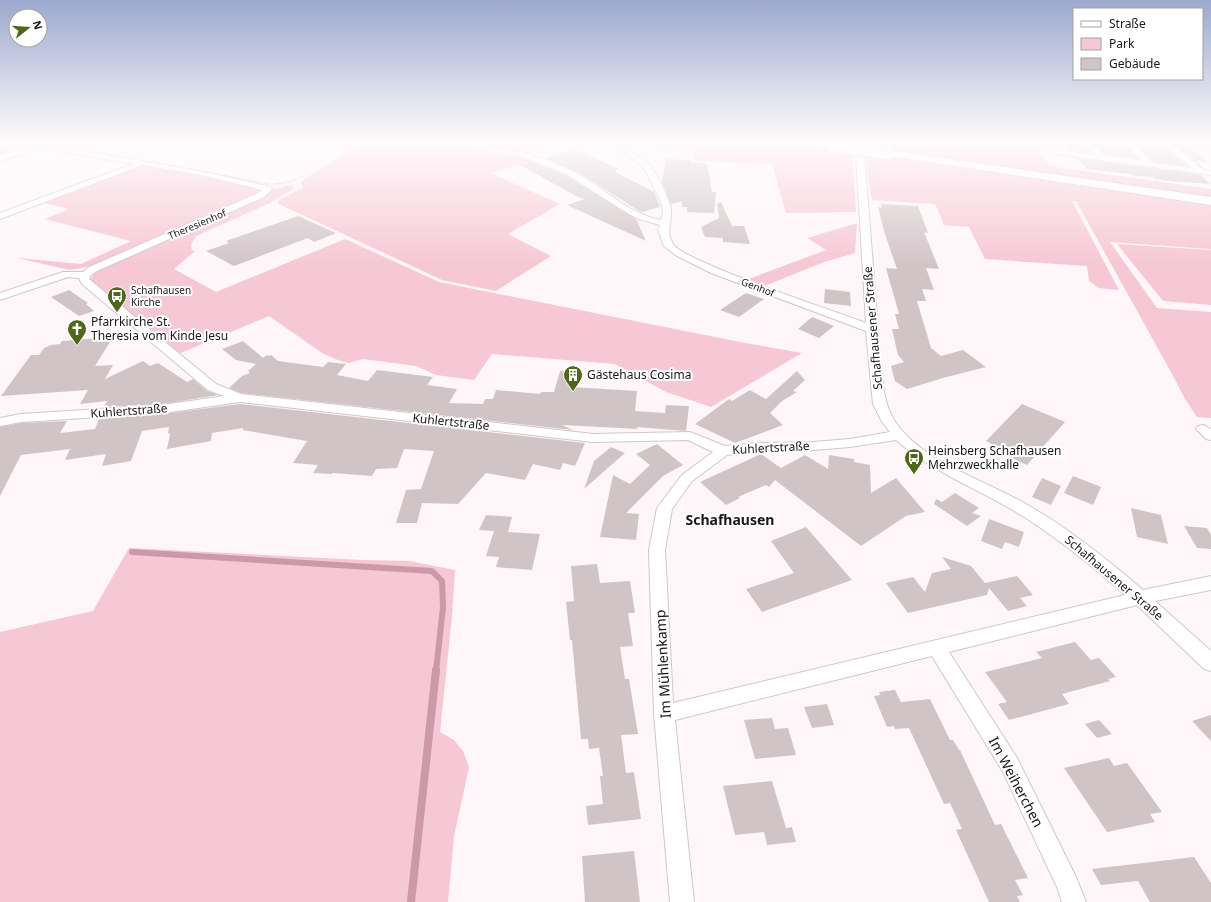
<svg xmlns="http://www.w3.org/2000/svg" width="1211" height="902" font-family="'Noto Sans',sans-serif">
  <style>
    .green { fill: #f6c7d4 }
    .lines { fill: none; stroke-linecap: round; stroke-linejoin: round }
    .stream-far1 { stroke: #cb99a7; stroke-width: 6 }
    .stream { stroke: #cb99a7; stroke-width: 8 }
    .building { fill: #d1c4c7 }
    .minor-casing { stroke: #d3c6c9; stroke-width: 2 }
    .secondary-casing { stroke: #d3c6c9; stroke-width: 2 }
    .primary-casing { stroke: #d3c6c9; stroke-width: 2 }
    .minor { fill: #fff; fill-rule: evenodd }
    .secondary { fill: #fff; fill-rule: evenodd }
    .primary { fill: #fff; fill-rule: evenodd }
    .primary-bridge-casing { stroke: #d3c6c9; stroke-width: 14; stroke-linecap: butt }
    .primary-bridge { stroke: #fff; stroke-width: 12 }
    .labels { text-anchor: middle; stroke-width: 4; stroke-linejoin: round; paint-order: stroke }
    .far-street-label { font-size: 10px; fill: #1b1617; stroke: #fff }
    .far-poi-label { font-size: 10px; fill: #1b1617; stroke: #fff; text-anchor: start }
    .poi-label { font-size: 12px; fill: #1b1617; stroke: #fff; text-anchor: start }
    .street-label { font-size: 12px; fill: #1b1617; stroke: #fff }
    .quarter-label { font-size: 14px; font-weight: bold; fill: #1b1617; stroke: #fff }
    .near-street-label { font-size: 14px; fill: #1b1617; stroke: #fff }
  </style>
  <rect width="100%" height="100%" fill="#fef6f8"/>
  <g class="green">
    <polygon points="368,140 448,140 461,144 537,160 490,173 560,204 508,234 551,256 496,291 442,280 279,204 278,201 281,199 303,188 303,186 300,183 304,179"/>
    <polygon points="454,140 472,140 505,145 517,145 534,140 583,140 543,145 516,152 494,150"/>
    <polygon points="627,140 759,140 852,152 856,212 786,213 772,164 695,161 694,148 627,144"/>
    <polygon points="867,140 934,140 1004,143 1002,140 1035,140 1049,166 1211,189 1211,198 868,148"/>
    <polygon points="4,141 25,145 0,154 0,142"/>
    <path d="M102,154L162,163L271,184L289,181L306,175C294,182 275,188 262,183Z"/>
    <polygon points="867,154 888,156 1211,203 1211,249 1110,242 1157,308 1211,312 1211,418 1197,417 1185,399 1171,372 1076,201 1072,201 1119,290 1099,288 1089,281 1087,266 985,259 969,227 943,225 943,222 935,204 872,200 868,178"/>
    <polygon points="142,164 248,186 261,191 255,196 97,265 70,270 17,258 81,264 131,241 45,219 69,209 40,202"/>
    <polygon points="290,185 295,188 268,204 196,236 191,245 192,250 195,251 174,269 216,292 345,239 439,282 745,343 802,353 711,407 666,392 615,364 492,354 474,380 436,375 416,366 363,359 348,363 335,359 322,353 269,316 178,354 90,280 97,269 254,202 272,190"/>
    <polygon points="857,223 855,253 824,262 762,287 746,280 826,250 807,238"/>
    <polygon points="1117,244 1211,250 1211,305 1163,301"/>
    <polygon points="129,548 363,560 409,561 455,570 452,616 440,732 454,740 463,751 469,767 454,836 448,902 0,902 0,632 93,611"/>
  </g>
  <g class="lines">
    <polyline class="stream-far1" points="132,552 432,571 442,581 443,607 436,671"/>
    <polyline class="stream" points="411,902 436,670"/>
  </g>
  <g class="building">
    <polygon points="1060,140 1080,140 1091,153 1069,150"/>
    <polygon points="1091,140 1120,140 1139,159 1106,155"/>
    <polygon points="1131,140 1162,141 1163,145 1187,166 1154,162"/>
    <polygon points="1171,142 1184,142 1208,162 1196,161 1204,168 1202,167"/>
    <polygon points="576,150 619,169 614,171 654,192 660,207 642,212 639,211 581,174 546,158"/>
    <polygon points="1077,158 1201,175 1210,184 1170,181 1155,179 1153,177 1134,176 1132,174 1087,169"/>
    <polygon points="666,159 690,160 690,162 707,163 712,192 716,192 714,213 687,212 687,207 682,207 682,201 671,204 662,182"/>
    <polygon points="532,162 565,175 636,219 646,241 567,205 585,199 578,197 520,165"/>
    <polygon points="721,202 732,226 744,226 750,244 723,242 723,238 705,237 701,227 719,218 717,204"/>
    <polygon points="881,204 918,206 928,233 924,232 939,269 926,268 934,290 922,289 926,301 917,301 931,348 941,356 963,350 986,367 943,378 907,389 895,381 891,366 904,362 898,355 892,329 899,329 895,314 899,314 886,268 897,269 885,234 878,207 882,208"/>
    <polygon points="298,216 336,233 314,242 308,238 234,266 206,251 229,243 226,241"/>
    <polygon points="825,289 850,292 851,306 824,303"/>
    <polygon points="69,290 88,303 86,304 94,311 79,316 51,297"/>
    <polygon points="746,293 764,299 739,317 720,310"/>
    <polygon points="812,317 822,321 834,326 819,338 798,329"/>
    <polygon points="113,337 95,366 113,365 105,379 143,361 150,366 158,363 187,382 193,379 207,391 218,395 163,404 104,407 107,401 80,404 88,390 1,396 31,355 39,355 44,348 51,345 60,344 62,341"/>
    <polygon points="243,341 263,358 267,355 269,356 271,355 278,361 323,367 328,362 346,364 337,375 368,381 377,370 433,377 427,385 457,389 449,403 483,404 485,399 493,399 496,390 540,394 541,392 554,392 560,371 576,371 573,387 637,391 635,411 665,413 666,405 689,406 686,431 636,427 638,429 562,425 573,430 241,393 229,388 242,376 250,373 248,371 256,364 236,360 222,349"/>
    <polygon points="797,371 805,380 793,391 797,392 782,401 770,413 783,425 735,443 695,424 729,399 732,401 750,390 766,399"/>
    <polygon points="240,404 585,443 575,466 563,463 560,470 533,464 525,480 486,473 458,504 422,503 417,523 396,523 406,490 421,489 434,451 404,449 397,468 376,469 372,476 333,473 332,474 313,473 318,465 293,463 307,441 243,430 243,428 212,433 211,441 167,449 170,434 168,433 169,427 142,431 131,461 102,466 106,454 65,460 70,449 21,455 0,496 0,427 21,423 67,421 60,433 95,429 99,419 163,414"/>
    <polygon points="1022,404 1065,422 1027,465 1001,453 1003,450 986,441"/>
    <polygon points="657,444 683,465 663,476 626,513 639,514 636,540 600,537 613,475 630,484 650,465 636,454"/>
    <polygon points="611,447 625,453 584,489 594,461"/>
    <polygon points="761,454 781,468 805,455 828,469 829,455 854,459 854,462 870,465 871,493 896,478 925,512 906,516 861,546 775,480 769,487 766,485 738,497 740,498 726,505 700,482"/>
    <polygon points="1073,476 1101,487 1093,505 1064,493"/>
    <polygon points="1042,478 1061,486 1051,505 1032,497"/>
    <polygon points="955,493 979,508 972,513 981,516 967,526 934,504 936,499 942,502"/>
    <polygon points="1131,508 1161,515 1168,544 1137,537"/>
    <polygon points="486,515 512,517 508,532 540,534 532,570 496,567 499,557 486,556 494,531 479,530"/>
    <polygon points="989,519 1024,532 1019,547 1005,542 1002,549 981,541"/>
    <polygon points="1184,526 1207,528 1211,535 1211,549 1197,548"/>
    <polygon points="806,527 852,580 762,612 746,589 794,573 771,541"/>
    <polygon points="942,557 971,566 985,583 1017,576 1033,595 1020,598 1027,606 1008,611 989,588 987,595 908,613 886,583 913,577 925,592 932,573 951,569"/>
    <polygon points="597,564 600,583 630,581 635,613 628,613 633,646 620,647 625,679 629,679 638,734 621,735 626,773 634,772 641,819 588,825 586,806 603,804 600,776 603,776 599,748 589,749 588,739 581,739 572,640 570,640 566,602 574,601 571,566"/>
    <polygon points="1075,642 1091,660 1099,658 1116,677 1108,679 1110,681 1062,694 1069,704 1009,720 998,704 1007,702 985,672 1042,658 1036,652"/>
    <polygon points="895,690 901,702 930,699 950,740 953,740 959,750 960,750 995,825 1001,824 1028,878 1015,880 1023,895 1017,896 1020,902 989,902 956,830 962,829 950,803 944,804 909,728 895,729 894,726 887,727 874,696 880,695 879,692"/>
    <polygon points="827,704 834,725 812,728 804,707"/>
    <polygon points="1211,715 1211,741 1192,721"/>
    <polygon points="772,718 775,729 788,728 796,755 755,759 744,720"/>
    <polygon points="1099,720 1112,734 1097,738 1085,724"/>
    <polygon points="1109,758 1114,766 1127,763 1162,812 1150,814 1155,822 1107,832 1064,768"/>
    <polygon points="772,781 786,828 792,827 796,842 767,845 764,832 735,835 723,786"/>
    <polygon points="634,851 640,902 585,902 582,856"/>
    <polygon points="1194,857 1211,883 1211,902 1150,902 1138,881 1101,885 1092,869"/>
  </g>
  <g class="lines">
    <defs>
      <g id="minor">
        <path d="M855,140H863L881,367C883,385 884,403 894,420C919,461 990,482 1031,507C1071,530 1108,560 1143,590L1211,576V590L1155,601L1211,651V671L1204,669L1137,605L949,652L1017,758L1075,875L1086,902H1062L1057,887L1003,772L932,656L675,720L694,902H670L654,714L649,550L657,508L660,504L682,475L713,452L688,440L593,442L240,402L163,413L21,422L0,426V418L21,414L163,405L224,396L208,390L82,284L79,278L68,277L0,300V293L63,272H83L89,267L258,193L262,190L205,176L143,165L0,219V213L133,164L35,147L34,145L38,143L205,172L271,187L272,189L264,197L97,271L90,276L89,279L216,384L241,394L593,434L690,432L725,446L758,443L813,442L850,439L890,432L882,422L873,404L866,331L711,273L677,256L664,246L658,230L660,225L639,219L629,214L566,174L515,154L516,152H522C542,158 562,165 580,175C606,190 629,214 661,220L663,212L661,202L643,166L618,149L619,147C625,146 646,160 650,165C657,175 671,200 671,212C672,225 665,230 673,244C684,262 837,312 866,323ZM896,440C933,473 979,489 1021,515C1058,538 1092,566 1125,595L673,703L665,550L672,509L692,481L727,455L758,451L813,450L850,447Z"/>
        <polygon points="1038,140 1046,140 1052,149 1095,155 1081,140 1089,140 1105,156 1143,161 1121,140 1129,140 1153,163 1192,168 1164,144 1164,140 1167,140 1203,170 1211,171 1211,175 1049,153 1046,153"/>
        <polygon points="1205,142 1211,143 1211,148 1205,146"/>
        <polygon points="1203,425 1211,429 1211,440 1206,439 1196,429 1198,426"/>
      </g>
      <polygon id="secondary" points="45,140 59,140 58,142 0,161 0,155"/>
      <g id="primary">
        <path d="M777,140C789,140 830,137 838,146L832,149L782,143L778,142Z"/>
        <polygon points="888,150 1211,197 1211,205 884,155 882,153 884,151"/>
      </g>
    </defs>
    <use href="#minor" class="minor-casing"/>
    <use href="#secondary" class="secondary-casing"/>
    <use href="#primary" class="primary-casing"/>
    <use href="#minor" class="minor"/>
    <use href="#secondary" class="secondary"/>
    <use href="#primary" class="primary"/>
    <defs>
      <polyline id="primary-bridge" points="832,146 888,153"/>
    </defs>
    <use href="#primary-bridge" class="primary-bridge-casing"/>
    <use href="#primary-bridge" class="primary-bridge"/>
  </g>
  <linearGradient id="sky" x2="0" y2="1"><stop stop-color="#9ca9ce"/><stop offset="0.53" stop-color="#fffbfc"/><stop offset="1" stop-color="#fffbfc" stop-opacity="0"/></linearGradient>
  <rect width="1211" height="266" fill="url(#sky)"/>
  <defs>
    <symbol id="bus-pin" viewBox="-11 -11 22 30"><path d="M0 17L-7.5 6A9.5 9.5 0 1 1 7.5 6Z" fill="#4e6819" stroke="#fff"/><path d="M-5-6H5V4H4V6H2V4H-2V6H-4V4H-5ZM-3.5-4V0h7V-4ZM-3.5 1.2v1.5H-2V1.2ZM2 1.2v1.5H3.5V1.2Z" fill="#fff"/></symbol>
    <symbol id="church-pin" viewBox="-11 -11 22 30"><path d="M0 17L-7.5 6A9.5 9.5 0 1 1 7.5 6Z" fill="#4e6819" stroke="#fff"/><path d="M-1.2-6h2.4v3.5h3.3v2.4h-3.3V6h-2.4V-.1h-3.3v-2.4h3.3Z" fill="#fff"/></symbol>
    <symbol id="building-pin" viewBox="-11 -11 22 30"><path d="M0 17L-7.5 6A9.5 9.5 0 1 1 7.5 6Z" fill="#4e6819" stroke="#fff"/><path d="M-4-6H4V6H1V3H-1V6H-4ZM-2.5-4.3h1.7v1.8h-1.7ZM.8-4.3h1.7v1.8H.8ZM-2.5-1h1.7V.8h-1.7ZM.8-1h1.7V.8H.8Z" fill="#fff"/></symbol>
  </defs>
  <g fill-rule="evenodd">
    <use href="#bus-pin" x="106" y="285" width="22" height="30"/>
    <use href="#church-pin" x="66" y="318" width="22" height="30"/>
    <use href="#building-pin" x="562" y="364" width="22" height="30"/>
    <use href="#bus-pin" x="903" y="447" width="22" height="30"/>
  </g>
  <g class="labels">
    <g class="far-street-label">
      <text transform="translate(197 224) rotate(-23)" y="4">Theresienhof</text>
      <text transform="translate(758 287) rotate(21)" y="4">Genhof</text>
    </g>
    <g class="far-poi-label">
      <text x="131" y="294">Schafhausen<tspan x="131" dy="12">Kirche</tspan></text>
    </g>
    <g class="poi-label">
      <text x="91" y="326">Pfarrkirche St.<tspan x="91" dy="14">Theresia vom Kinde Jesu</tspan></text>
      <text x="587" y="379">Gästehaus Cosima</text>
      <text x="928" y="455">Heinsberg Schafhausen<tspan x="928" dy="14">Mehrzweckhalle</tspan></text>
    </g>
    <g class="street-label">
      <text transform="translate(873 328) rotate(-95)" y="4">Schafhausener Straße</text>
      <text transform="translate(129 411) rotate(-4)" y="4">Kuhlertstraße</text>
      <text transform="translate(451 422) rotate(6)" y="4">Kuhlertstraße</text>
      <text transform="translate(771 448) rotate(-3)" y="4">Kuhlertstraße</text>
      <text transform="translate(1114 578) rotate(40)" y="4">Schafhausener Straße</text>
    </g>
    <g class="quarter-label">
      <text x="730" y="525">Schafhausen</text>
    </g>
    <g class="near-street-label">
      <text transform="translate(663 664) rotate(-93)" y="5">Im Mühlenkamp</text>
      <text transform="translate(1016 782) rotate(62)" y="5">Im Weiherchen</text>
    </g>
  </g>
  <rect x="1073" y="8" width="130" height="72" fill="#ffffff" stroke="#a4a2a2"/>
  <rect x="1081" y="21" width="20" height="6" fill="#ffffff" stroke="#a4a2a2"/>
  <text x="1109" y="28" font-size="12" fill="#1b1617">Straße</text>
  <rect x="1081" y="38" width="20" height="12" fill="#f6c7d4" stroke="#a4a2a2"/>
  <text x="1109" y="48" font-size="12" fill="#1b1617">Park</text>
  <rect x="1081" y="58" width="20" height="12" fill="#d1c4c7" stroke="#a4a2a2"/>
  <text x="1109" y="68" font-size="12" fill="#1b1617">Gebäude</text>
  <g transform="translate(28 28) rotate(73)"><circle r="19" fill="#ffffff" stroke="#a4a2a2"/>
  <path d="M0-3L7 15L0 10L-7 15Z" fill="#4e6819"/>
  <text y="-6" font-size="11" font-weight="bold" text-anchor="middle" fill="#1b1617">N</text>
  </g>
</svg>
